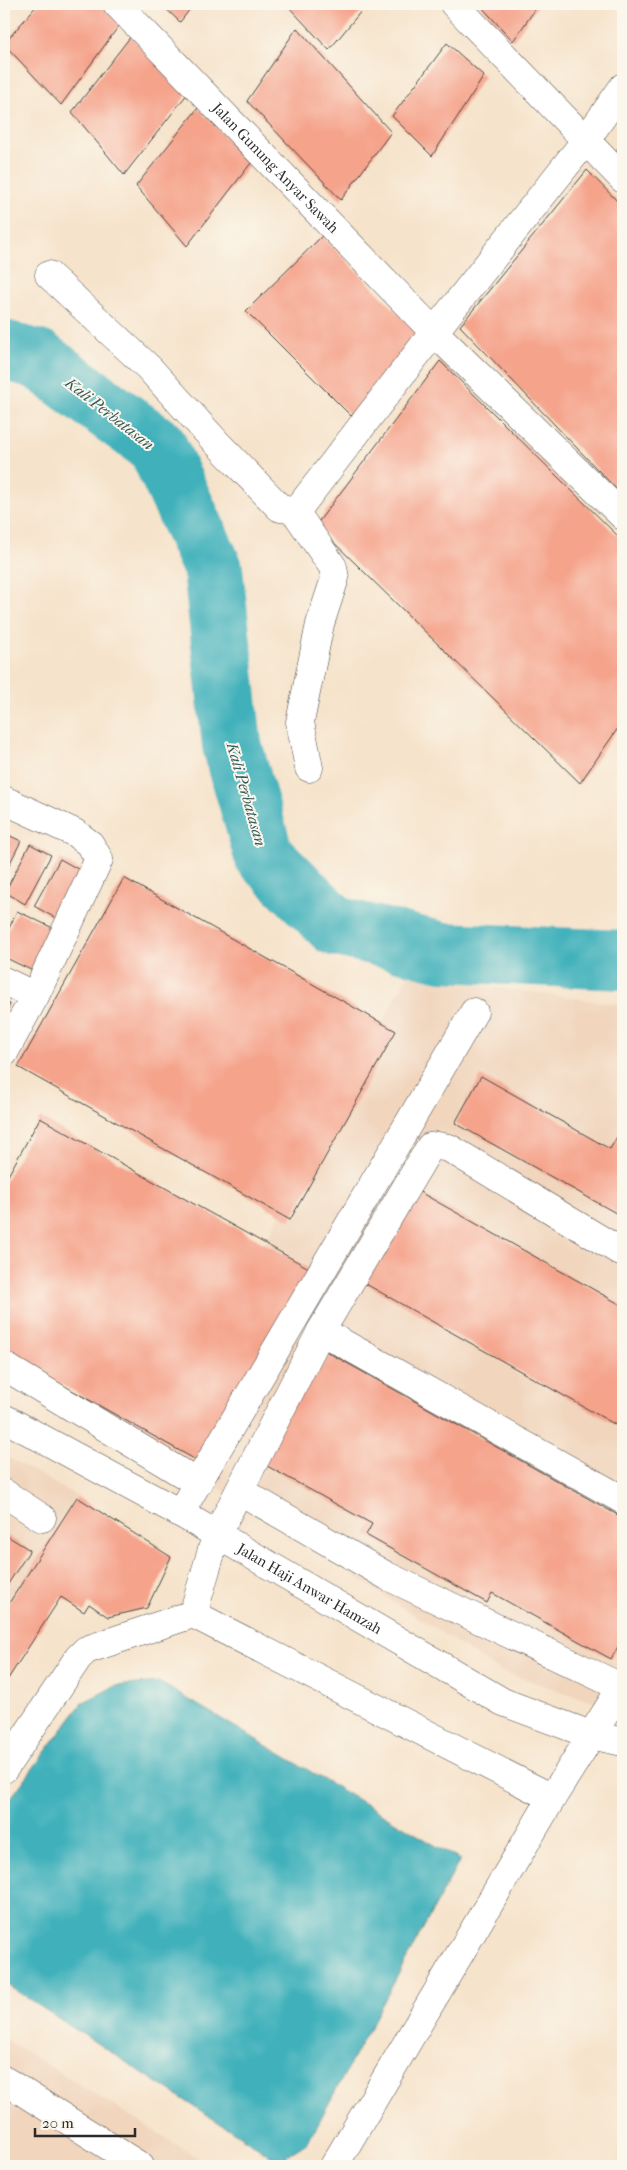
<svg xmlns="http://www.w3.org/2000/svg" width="627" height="2170" font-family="'IM FELL French Canon',serif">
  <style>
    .built { fill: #f1d5bd }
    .water { fill: #41b1bb; stroke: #366e73 }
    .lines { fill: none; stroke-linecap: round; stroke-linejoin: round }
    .river { stroke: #41b1bb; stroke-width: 60 }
    .building { fill: #f5a38b }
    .minor-casing { stroke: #494743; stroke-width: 29 }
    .minor { stroke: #fff; stroke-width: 28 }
    .labels { text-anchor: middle; stroke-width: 4; stroke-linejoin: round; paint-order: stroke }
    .street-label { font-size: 15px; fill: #2b2b2b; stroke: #fbf7ec }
    .water-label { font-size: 16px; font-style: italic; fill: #335a5d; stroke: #fbf7ec }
  </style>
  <rect width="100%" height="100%" fill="#fbf7ec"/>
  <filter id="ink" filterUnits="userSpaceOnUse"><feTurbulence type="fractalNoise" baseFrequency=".02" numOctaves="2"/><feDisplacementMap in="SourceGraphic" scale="10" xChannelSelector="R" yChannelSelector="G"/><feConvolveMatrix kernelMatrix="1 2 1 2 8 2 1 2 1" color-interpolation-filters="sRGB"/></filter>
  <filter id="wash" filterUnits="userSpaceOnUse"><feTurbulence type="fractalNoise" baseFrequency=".0096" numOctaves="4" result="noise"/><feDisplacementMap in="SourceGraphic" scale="20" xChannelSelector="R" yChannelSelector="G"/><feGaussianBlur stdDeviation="1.12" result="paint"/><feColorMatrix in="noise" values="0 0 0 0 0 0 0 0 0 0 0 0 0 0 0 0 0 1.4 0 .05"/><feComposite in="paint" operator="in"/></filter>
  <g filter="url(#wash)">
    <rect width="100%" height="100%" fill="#f6e3cb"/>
    <g class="built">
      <polygon points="408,975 623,1005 623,1712 500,1671 156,1447"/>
      <polygon points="4,1455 77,1496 4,1611"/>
      <polygon points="4,2038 211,2166 4,2166"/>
    </g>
    <polygon class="water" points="159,1682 460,1860 308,2142 285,2157 272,2157 4,1983 4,1807 82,1703 115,1686"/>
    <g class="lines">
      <polyline class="river" points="4,350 39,360 157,446 213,569 232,745 264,856 335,926 443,952 623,960"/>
    </g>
    <g id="blocks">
      <g class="building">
        <polygon points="38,4 104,4 121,23 61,105 4,44"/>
        <polygon points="161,4 194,4 180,22"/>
        <polygon points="286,4 367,4 329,50"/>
        <polygon points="479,4 539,4 513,41"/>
        <polygon points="297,28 391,132 341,200 247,101"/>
        <polygon points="131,36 188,93 124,175 72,112"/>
        <polygon points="447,43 484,76 432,156 392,116"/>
        <polygon points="198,108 251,163 187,246 136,186"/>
        <polygon points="623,143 623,163 613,154"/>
        <polygon points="587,170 623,207 623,496 460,326"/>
        <polygon points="322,236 426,341 351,416 246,311"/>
        <polygon points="440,361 623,541 623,721 580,783 316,525"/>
        <polygon points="4,833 21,841 4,875"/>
        <polygon points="30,844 51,855 25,904 5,892"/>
        <polygon points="60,859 85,873 59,920 34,906"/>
        <polygon points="124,878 396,1031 290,1220 18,1067"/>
        <polygon points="17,911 55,929 35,972 4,957 4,939"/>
        <polygon points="4,1001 10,1004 4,1017"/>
        <polygon points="481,1076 610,1149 623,1127 623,1217 455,1123"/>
        <polygon points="40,1118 314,1271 205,1465 4,1352 4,1183"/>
        <polygon points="416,1190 623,1306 623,1429 364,1283"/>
        <polygon points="322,1349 623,1518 623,1638 611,1659 492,1593 487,1603 366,1535 372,1524 258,1461"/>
        <polygon points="77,1497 171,1557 147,1608 108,1617 89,1604 84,1612 61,1597 4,1685 4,1611"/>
        <polygon points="4,1534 30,1550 4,1590"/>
      </g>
    </g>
  </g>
  <g filter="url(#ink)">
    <use href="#blocks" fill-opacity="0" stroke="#494743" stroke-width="1"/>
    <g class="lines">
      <defs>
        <g id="minor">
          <path id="s1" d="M117,4L434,332L623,516"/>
          <polyline points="454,4 623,179"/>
          <polyline points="49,275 149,368 216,442 280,508 294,510 301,505 434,332 586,140 623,87"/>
          <polyline points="294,510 333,567 335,578 320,624 300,722 309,768"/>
          <polyline points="4,800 75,833 90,844 99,859 35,996 4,1053"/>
          <polyline points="4,981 35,996"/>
          <polyline points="623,1253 449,1148 438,1146 430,1147 321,1331 623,1500"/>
          <polyline points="4,1366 198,1483"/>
          <path id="s2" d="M4,1418L180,1513L503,1702L591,1735L623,1742"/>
          <polyline points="240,1491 387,1576 623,1688"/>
          <polyline points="4,1493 42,1518"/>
          <polyline points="180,1513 474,1012"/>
          <polyline points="193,1614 216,1536 321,1331"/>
          <polyline points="4,1769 78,1658 86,1650 193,1614 552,1798"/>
          <polyline points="4,2080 140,2166"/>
          <polyline points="334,2166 552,1798 623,1685"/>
        </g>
      </defs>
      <use href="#minor" class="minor-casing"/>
      <use href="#minor" class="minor"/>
    </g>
  </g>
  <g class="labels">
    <g class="street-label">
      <text dy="5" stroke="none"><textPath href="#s1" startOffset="228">Jalan Gunung Anyar Sawah</textPath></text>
      <text dy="5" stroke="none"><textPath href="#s2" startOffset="350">Jalan Haji Anwar Hamzah</textPath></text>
    </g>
    <g class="water-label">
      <text transform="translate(110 413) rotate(38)" y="6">Kali Perbatasan</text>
      <text transform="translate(247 794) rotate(74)" y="6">Kali Perbatasan</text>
    </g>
  </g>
  <rect width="627" height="2170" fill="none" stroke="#fbf7ec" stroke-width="20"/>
  <path d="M35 2128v8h100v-8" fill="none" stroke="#2b2b2b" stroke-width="2.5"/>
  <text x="42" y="2128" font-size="15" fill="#2b2b2b" stroke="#fbf7ec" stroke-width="4" paint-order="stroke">20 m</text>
</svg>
